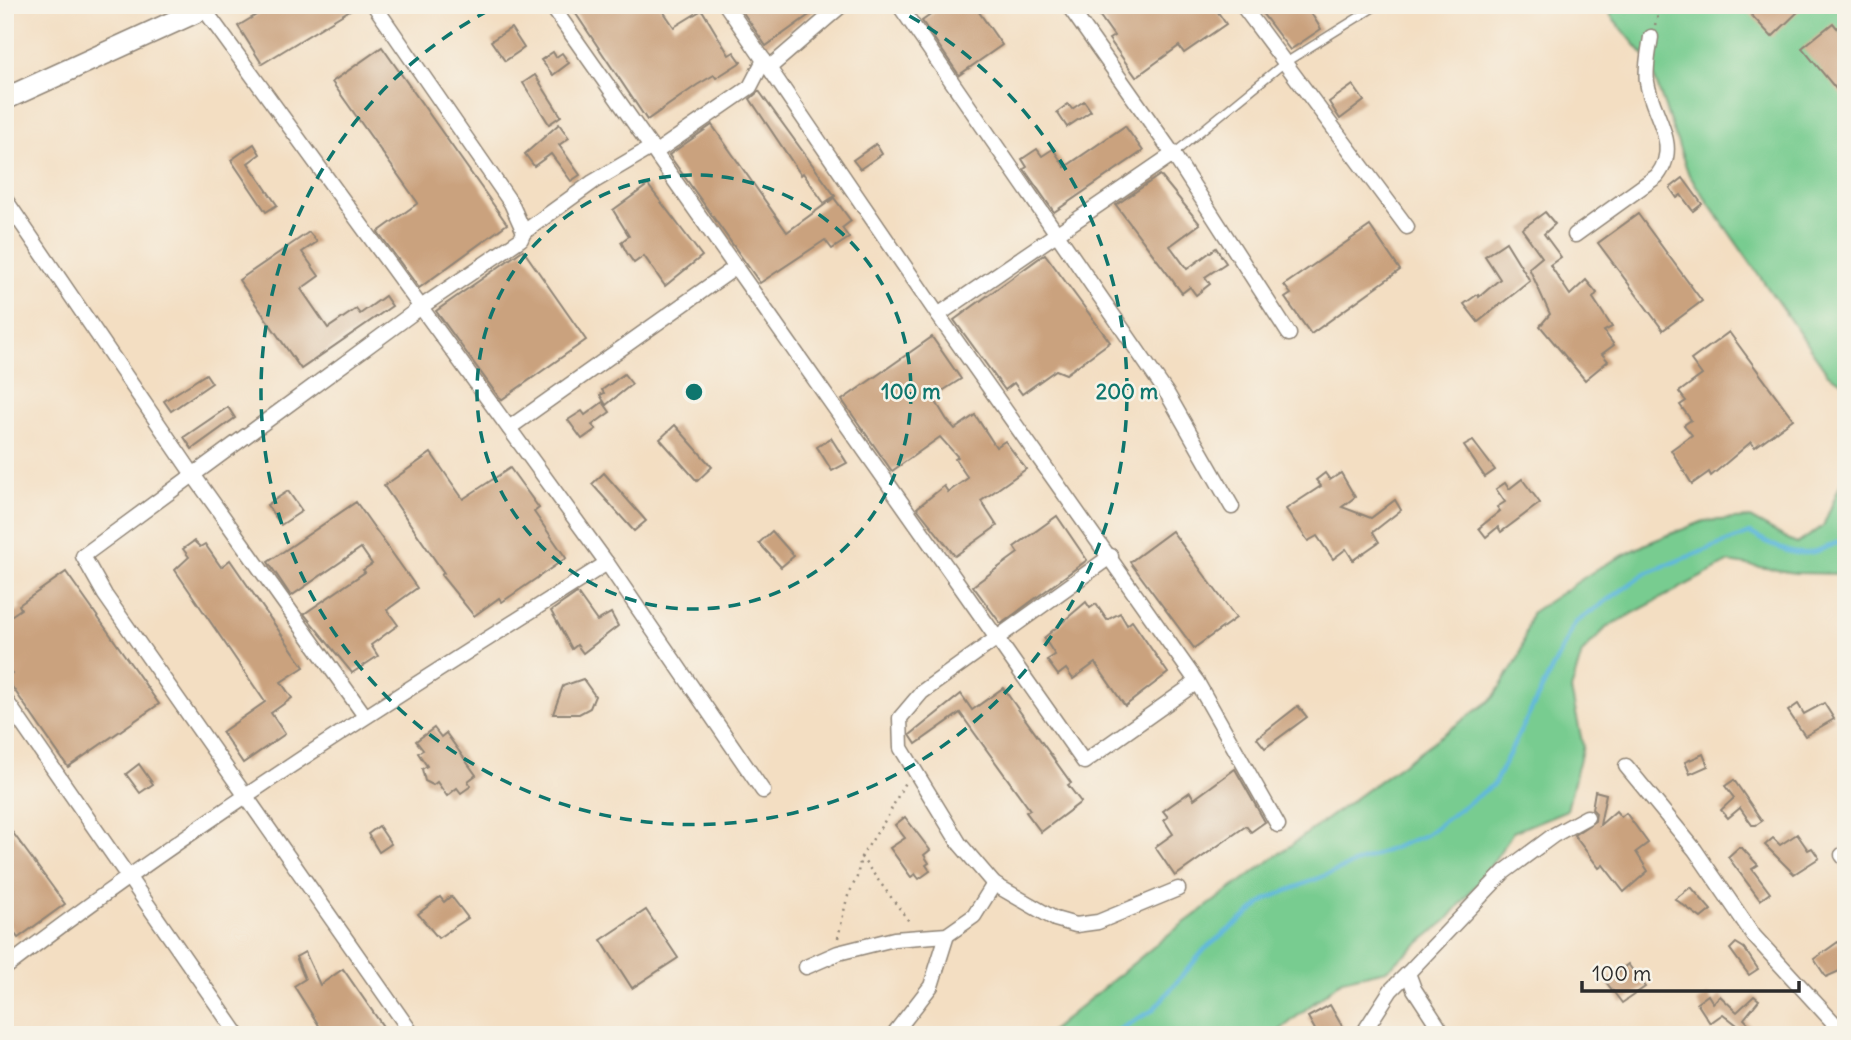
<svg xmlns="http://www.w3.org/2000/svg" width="1851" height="1040" font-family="Delius,sans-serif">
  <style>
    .green { fill: #78cc90; stroke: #527c5e; stroke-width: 2 }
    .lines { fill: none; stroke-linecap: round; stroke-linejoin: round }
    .stream { stroke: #60b8dd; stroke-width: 4.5 }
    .building { fill: #caa27e }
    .lane-casing { stroke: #8f8476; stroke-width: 10 }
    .street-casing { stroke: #8f8476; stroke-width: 17 }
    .secondary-casing { stroke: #8f8476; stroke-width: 24 }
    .path { stroke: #8f8476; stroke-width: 2.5; stroke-dasharray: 2 5; stroke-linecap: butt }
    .lane { stroke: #fff; stroke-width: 7 }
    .street { stroke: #fff; stroke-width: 14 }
    .secondary { stroke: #fff; stroke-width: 21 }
    .ring { fill: none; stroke: #0f766e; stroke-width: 3.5; stroke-dasharray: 12 9 }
    .centre { fill: #0f766e; stroke: #f7f3e8; stroke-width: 3.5 }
    .ring-label { font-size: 21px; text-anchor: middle; font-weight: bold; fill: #0f766e; stroke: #f7f3e8; stroke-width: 5; stroke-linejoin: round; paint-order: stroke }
  </style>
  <rect width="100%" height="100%" fill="#f7f3e8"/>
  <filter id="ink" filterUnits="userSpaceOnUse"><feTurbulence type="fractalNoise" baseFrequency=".0143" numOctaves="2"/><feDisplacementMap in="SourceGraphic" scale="14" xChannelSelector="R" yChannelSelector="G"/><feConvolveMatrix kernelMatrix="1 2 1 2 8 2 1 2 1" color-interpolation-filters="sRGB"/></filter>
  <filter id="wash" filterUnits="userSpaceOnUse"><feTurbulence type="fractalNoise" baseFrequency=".00686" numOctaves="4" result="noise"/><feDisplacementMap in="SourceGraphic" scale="28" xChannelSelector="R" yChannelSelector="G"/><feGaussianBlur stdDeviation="1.57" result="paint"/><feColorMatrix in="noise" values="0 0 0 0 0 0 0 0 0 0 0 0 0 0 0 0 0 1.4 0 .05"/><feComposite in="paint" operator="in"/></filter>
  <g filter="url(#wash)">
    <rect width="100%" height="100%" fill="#f3dec2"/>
    <g class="green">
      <polygon points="1606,5 1846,5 1846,384 1828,374 1689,175 1648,60 1611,16"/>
      <polygon points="1846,471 1846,574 1795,573 1729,562 1607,627 1582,653 1571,690 1583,746 1567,810 1513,832 1484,876 1447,920 1386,970 1342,980 1274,1035 1046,1035 1169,934 1493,698 1519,657 1531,613 1600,567 1648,543 1704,521 1750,518 1797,544 1823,526"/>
    </g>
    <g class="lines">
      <path class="stream" d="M1110,1035L1153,1010L1205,949L1267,899L1425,835L1494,784L1575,623L1646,573L1750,533C1794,556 1800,562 1846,538"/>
    </g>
    <g id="blocks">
      <g class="building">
        <polygon points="273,5 358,5 262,64 238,26"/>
        <polygon points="570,5 659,5 674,27 702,10 729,55 734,52 741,62 716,78 714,75 697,85 647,120"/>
        <polygon points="738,5 823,5 766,46"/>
        <polygon points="932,5 974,5 1002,45 959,75 922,21 936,11"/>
        <polygon points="1092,5 1213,5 1226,24 1184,53 1179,46 1136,77 1109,39 1114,36"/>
        <polygon points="1256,5 1322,5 1311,13 1321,29 1290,50"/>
        <polygon points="1742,5 1805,5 1772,37"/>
        <polygon points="1833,23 1846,39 1846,101 1802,48"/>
        <polygon points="511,28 524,48 505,61 491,41"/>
        <polygon points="382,47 507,224 419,288 378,232 418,203 332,82"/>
        <polygon points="553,52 556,57 562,53 569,63 553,75 541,60"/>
        <polygon points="535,75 561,116 549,124 523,83"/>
        <polygon points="1353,85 1364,101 1340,119 1329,102"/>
        <polygon points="759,91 835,196 824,203 803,173 801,175 750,99"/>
        <polygon points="1084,101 1091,111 1067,127 1057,112 1068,104 1072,109"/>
        <polygon points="559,124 569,138 559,145 580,175 571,181 551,154 534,166 525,154"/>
        <polygon points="712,125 787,232 834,198 851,221 842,228 849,238 832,249 825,240 760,283 669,155"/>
        <polygon points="1125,126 1143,151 1054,212 1024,169 1027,167 1022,159 1037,149 1042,156 1053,149 1065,167"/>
        <polygon points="254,144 260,154 248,163 277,205 266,212 231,160"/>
        <polygon points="876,144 882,154 860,169 853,160"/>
        <polygon points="1160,175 1200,224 1170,246 1187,269 1216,248 1226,263 1205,277 1210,284 1196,295 1190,287 1182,293 1116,205"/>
        <polygon points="1683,178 1702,204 1693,211 1681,195 1677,198 1670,188"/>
        <polygon points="648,185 702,256 665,286 644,256 634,263 627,253 621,242 629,236 613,210"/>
        <polygon points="1545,212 1555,224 1544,234 1561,257 1550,265 1570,295 1586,280 1597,293 1593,298 1612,327 1604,331 1614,345 1602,354 1608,361 1585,380 1540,326 1550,314 1529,268 1542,257 1522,229"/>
        <polygon points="1638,214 1702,301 1663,330 1598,243"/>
        <polygon points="1370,226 1400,270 1311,334 1285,298 1291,294 1284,285"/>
        <polygon points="309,232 317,242 302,252 319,276 301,289 328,328 356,309 360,314 385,296 392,306 301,369 239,280"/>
        <polygon points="1506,242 1530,281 1478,322 1464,304 1478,294 1479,297 1500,279 1485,256"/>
        <polygon points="523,250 586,340 501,400 436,311"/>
        <polygon points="1045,254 1110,342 1066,374 1056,370 1022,394 1014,383 1005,390 954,320"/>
        <polygon points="1729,332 1793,419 1755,447 1751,442 1711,476 1709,472 1692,484 1671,450 1692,435 1684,425 1691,420 1680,405 1686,401 1679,392 1702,375 1691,360"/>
        <polygon points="932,337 961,379 933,397 947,420 955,429 975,415 996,447 1005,441 1026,469 981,501 997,526 955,556 917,508 944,486 948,492 968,478 955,459 958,457 940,437 892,471 842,400"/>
        <polygon points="206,374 212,383 171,411 164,401"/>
        <polygon points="624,374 632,384 606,405 600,395 604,393 602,390"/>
        <polygon points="603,402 610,412 592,425 596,429 582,439 568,420 582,411 585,415"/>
        <polygon points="228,407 235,418 192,449 184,437"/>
        <polygon points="675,425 712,467 697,481 660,439"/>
        <polygon points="831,438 847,463 832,471 817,447"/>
        <polygon points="1473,441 1495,470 1485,477 1464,446"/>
        <polygon points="431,453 463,499 510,468 539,508 534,512 566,558 502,602 499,598 474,616 441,575 444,573 384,486"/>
        <polygon points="604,473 646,521 634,531 592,484"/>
        <polygon points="1325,473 1330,480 1341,473 1355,497 1342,507 1371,518 1395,500 1401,510 1373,532 1379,542 1353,560 1346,549 1333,559 1317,536 1308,541 1286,509 1321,486 1316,480"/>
        <polygon points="1522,479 1540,503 1501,532 1498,527 1486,537 1479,528 1500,511 1497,507 1505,502 1496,489 1505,483 1509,489"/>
        <polygon points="288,491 302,511 281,525 267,505"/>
        <polygon points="356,502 417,588 387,610 398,625 371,645 378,656 352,673 304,614 365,572 363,570 372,564 361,548 291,596 268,562"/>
        <polygon points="1057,516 1087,560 1001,624 973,586 1018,553 1014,547"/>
        <polygon points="772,531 794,556 781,567 759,543"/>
        <polygon points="1172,531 1236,618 1194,648 1130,562"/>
        <polygon points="194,541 200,547 205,544 221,567 230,560 304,667 281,682 292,698 271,713 285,734 243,763 222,732 265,702 175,570 189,557 183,549"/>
        <polygon points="66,572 159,704 68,767 6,678 12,673 5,664 5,620 21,609 19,605"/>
        <polygon points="577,593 597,621 611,613 618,626 583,653 577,645 572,649 551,611"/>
        <polygon points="1086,602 1090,608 1096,604 1107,620 1120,613 1127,625 1132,621 1168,673 1125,706 1095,663 1073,679 1066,669 1058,675 1047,660 1055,655 1044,638"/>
        <polygon points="583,679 595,696 590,708 579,714 553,714 563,686"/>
        <polygon points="1003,688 1071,783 1068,785 1081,802 1041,832 1026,812 1030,810 960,713 916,744 910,735 961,694 972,710"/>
        <polygon points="1824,703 1834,719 1805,736 1788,711 1798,704 1804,714"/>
        <polygon points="1298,706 1307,717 1265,748 1257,738"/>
        <polygon points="434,728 441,737 446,733 476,775 468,781 471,786 461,793 457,788 447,796 437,782 433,785 425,781 422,769 427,766 418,753 423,750 416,741"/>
        <polygon points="1703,754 1708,766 1690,774 1685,762"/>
        <polygon points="139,764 153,784 140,793 126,774"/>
        <polygon points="1235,769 1265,822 1251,832 1246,826 1175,876 1155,847 1173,834 1164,820 1168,817 1163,811 1190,792 1194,799"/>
        <polygon points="1734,780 1762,821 1756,825 1752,825 1740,808 1728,818 1721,810 1734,798 1725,786"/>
        <polygon points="1595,791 1606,794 1600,825 1616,811 1621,817 1626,813 1648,843 1636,852 1648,871 1624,892 1603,865 1599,868 1574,835 1595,821 1596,813 1592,809"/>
        <polygon points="905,817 930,850 924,855 929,863 926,865 930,871 919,879 915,874 911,877 890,848 905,838 895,825"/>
        <polygon points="5,822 65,904 18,938 5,920"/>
        <polygon points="379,826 391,844 379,852 368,834"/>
        <polygon points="1797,834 1808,850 1812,848 1819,858 1794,874 1765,845 1773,838 1780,845"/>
        <polygon points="1738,848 1742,848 1758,865 1752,869 1770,893 1760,900 1728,857"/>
        <polygon points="1691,887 1711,910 1701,918 1675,899"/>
        <polygon points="451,896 468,918 438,938 418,914 440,897 444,902"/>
        <polygon points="646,910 678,958 632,988 601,940"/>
        <polygon points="1838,942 1846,953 1846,968 1826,977 1814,959"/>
        <polygon points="1736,943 1744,948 1758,969 1749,975 1730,949"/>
        <polygon points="305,952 320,985 343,969 389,1035 325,1035 294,986 305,979 296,957"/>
        <polygon points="1628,964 1645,987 1622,1003 1606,982"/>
        <polygon points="1708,995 1713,1003 1720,996 1737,1012 1754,996 1759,1000 1744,1019 1751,1026 1746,1032 1723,1014 1710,1023 1697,1003"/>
        <polygon points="1330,1005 1347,1035 1318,1035 1308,1017"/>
      </g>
    </g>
  </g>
  <g filter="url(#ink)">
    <use href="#blocks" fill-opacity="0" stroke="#8f8476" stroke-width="2"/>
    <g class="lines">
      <defs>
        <polyline id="lane" points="1173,154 1283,64 1378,5"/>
        <g id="street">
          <polyline points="374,5 511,203 524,232 521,239 421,307 83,556 105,595 413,1035"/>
          <polyline points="551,5 1084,762 1197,682"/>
          <polyline points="726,5 938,315 1197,682 1278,825"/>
          <polyline points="899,5 1168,395 1232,507"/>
          <polyline points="1068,5 1173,154 1289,334"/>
          <polyline points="1242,5 1407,227"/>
          <polyline points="204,9 607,563 763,791"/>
          <polyline points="769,68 842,5"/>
          <polyline points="656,152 750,87 764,60"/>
          <polyline points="5,199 194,476 365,716"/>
          <polyline points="524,232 593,182 652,147"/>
          <path d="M1575,235L1657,176C1682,144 1652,116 1647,82C1645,68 1649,51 1651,37"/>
          <polyline points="938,315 1173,154"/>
          <polyline points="509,428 736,267"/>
          <polyline points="1111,556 922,692 900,718 901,748 959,843 994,884 1055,919 1076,925 1098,922 1178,889"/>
          <polyline points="5,699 238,1035"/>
          <polyline points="1626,766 1695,850 1754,936 1845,1035"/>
          <polyline points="1846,852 1842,855 1846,860"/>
          <polyline points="806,967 838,953 894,939 947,935 974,916 994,884"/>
          <path d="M5,968C197,821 403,692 607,563"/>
          <polyline points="893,1035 931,986 947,935"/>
          <polyline points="1362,1035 1391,990 1408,973"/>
          <polyline points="1444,1035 1414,989 1408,973 1504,872 1554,835 1587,817"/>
        </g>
        <polyline id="secondary" points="5,99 211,5"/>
      </defs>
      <use href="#lane" class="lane-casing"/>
      <use href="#street" class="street-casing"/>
      <use href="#secondary" class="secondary-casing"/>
      <g class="path">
        <polyline points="1655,25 1661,5"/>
        <polyline points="861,857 911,924"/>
        <polyline points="838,938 847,898 857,877 861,857 888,816 905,782"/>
      </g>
      <use href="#lane" class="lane"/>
      <use href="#street" class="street"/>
      <use href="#secondary" class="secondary"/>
    </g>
  </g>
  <g class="ring">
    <circle cx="694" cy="392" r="217"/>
    <path d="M891 6A433 433 0 1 1 497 6"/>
  </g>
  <circle cx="694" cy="392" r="10" class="centre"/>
  <g class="ring-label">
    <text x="911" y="399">100 m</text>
    <text x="1127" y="399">200 m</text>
  </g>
  <rect width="1851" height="1040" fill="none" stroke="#f7f3e8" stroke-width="28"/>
  <path d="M1582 981v10h217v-10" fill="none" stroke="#2b2b2b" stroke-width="3.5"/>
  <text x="1592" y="981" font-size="21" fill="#2b2b2b" stroke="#f7f3e8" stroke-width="5" paint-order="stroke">100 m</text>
</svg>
